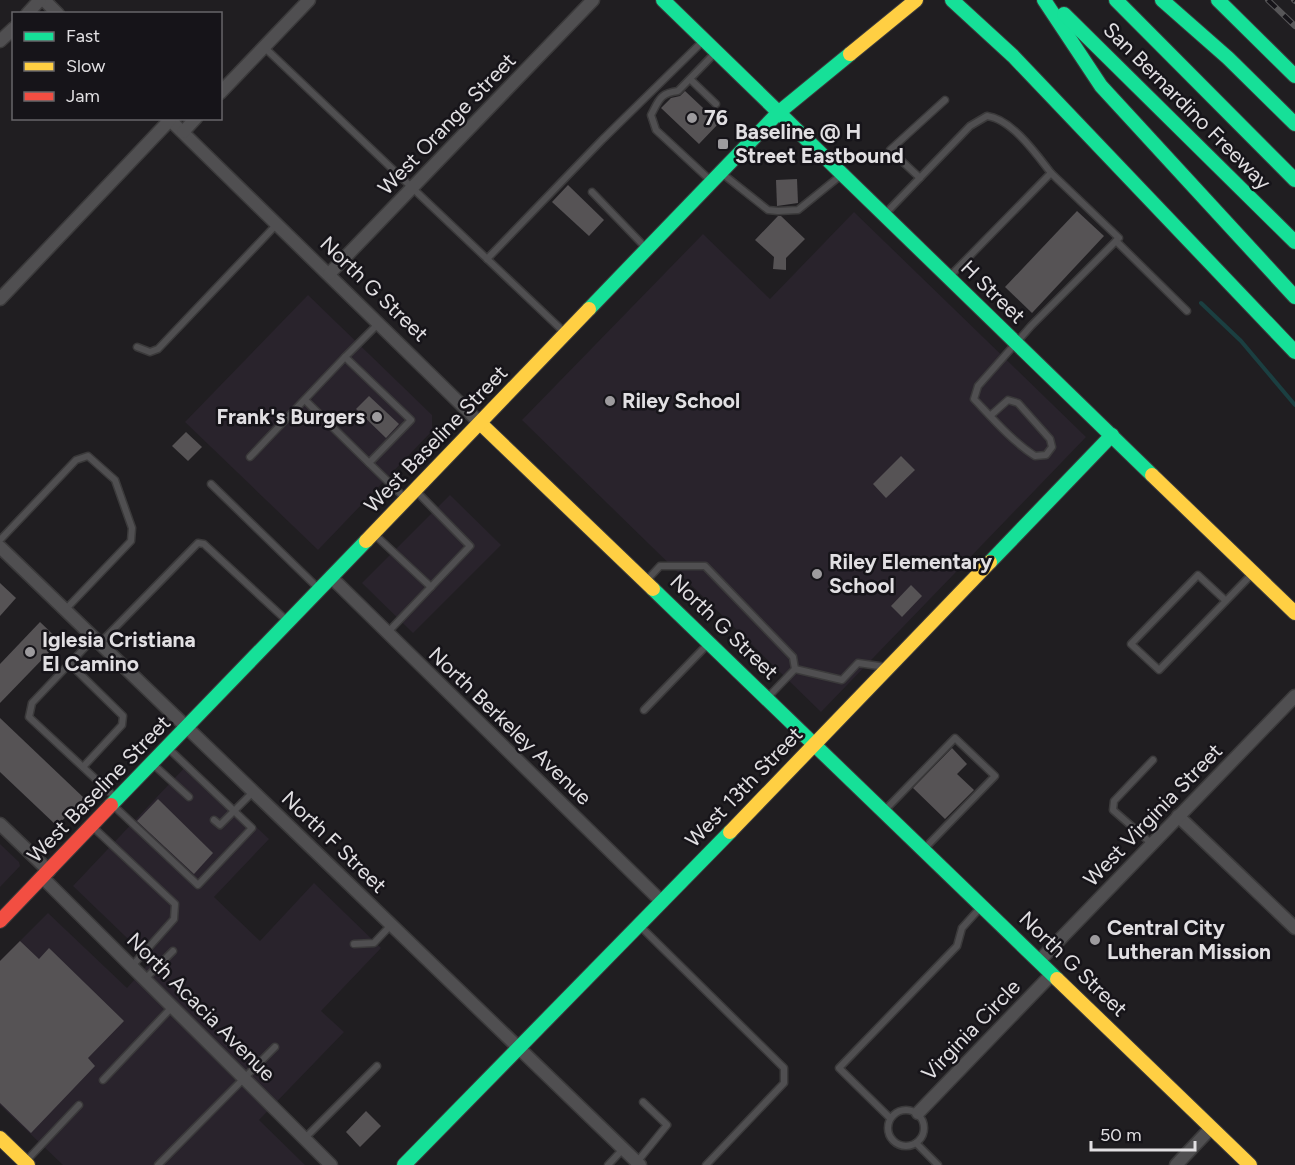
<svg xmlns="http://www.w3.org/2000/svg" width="1295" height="1165" font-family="Figtree,sans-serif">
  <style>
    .built { fill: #29232c }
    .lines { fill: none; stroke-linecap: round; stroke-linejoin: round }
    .stream { stroke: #1b3f41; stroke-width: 4 }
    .building { fill: #565355 }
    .lane-casing { stroke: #3b3a3b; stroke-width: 9 }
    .street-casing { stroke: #3b3a3b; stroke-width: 15 }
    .fast-casing { stroke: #3b3a3b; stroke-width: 16 }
    .slow-casing { stroke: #3b3a3b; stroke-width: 16 }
    .jam-casing { stroke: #3b3a3b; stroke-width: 16 }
    .lane { stroke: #504f51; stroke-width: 6 }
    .street { stroke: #504f51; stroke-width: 12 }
    .fast { stroke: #16e098; stroke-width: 14 }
    .slow { stroke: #ffcf43; stroke-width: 14 }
    .jam { stroke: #f24e42; stroke-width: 14 }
    .rail-casing { stroke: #575658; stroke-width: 6 }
    .rail { stroke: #161419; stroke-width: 4; stroke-dasharray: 11; stroke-linecap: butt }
    .poi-dot { fill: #9d9b9e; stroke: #161419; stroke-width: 2 }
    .labels { text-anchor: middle; stroke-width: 5; stroke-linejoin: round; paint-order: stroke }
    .street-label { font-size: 21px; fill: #e1dfe2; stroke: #161419 }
    .poi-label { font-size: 21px; font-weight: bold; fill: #e1dfe2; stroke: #161419; text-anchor: start }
  </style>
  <rect width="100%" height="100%" fill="#201e21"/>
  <g class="built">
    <polygon points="854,212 1086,437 821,712 522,420 703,234 770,299"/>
    <polygon points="308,295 432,415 432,431 318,550 185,422"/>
    <polygon points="450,495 501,545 413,633 362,583"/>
    <polygon points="189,763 269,839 214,897 260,941 314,883 381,948 321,1011 344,1032 259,1120 305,1165 63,1165 0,1105 0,961 48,913 127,988 151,961 73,886"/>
    <polygon points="0,844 19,862 20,866 0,887"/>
  </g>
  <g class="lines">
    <polyline class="stream" points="1201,303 1241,341 1295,405"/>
  </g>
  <g class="building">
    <polygon points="685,91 719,123 699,144 661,108 671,98 680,96"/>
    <polygon points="797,179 798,203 777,206 776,180"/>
    <polygon points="568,185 604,220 589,236 552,202"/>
    <polygon points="1077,211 1104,236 1032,313 1005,287"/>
    <polygon points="778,216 781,216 805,239 786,258 786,270 773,269 774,257 755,240"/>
    <polygon points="369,396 399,424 386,438 356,409"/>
    <polygon points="186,432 202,447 188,461 172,446"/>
    <polygon points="901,456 915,470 886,498 873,484"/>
    <polygon points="0,583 16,598 0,616"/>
    <polygon points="911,585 922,596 902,617 891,606"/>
    <polygon points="40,622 60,641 0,703 0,664"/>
    <polygon points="0,718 84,798 57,826 0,772"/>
    <polygon points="952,748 967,764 957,774 974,790 945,819 913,788"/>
    <polygon points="158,799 213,853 194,874 137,821"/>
    <polygon points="20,941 39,959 49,948 124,1021 88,1058 95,1066 31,1133 0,1103 0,961"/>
    <polygon points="366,1111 381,1126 360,1147 346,1132"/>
  </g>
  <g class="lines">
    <defs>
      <g id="lane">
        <polyline points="264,47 564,332"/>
        <polyline points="691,80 716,104"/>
        <polyline points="724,175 768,210 778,211 798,210 840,176"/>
        <polyline points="920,178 890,150 945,100"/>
        <path d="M710,180L656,130L651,115C659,100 660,93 678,91L715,53"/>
        <polyline points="592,192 646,248"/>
        <path d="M885,214L970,126L987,116C1012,119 1037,155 1051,173"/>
        <polyline points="487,259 602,140 702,42"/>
        <polyline points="951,275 1051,173 1119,238 1116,241 1187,311"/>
        <polyline points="378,324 345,357 411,420 369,463 404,497"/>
        <polyline points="137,347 150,352 158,349 277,224"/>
        <polyline points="305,400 369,463"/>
        <path d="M990,416L1008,400L1018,403L1050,439L1052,447L1046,455L1035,456C1012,441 993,419 974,399L978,386L1031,326L1116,241"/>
        <polyline points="250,457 345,357"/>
        <polyline points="211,484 318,588"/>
        <polyline points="374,534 431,587"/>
        <polyline points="0,540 76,460 88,456 115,480 132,528 131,541 65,610"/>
        <polyline points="647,580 660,566 705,566 793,657 795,669 768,697"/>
        <polyline points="1226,601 1198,575 1131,644 1159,670 1253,573"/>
        <polyline points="388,632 470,546 418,493"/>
        <polyline points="94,638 32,703 29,717 115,797"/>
        <polyline points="100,643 198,543 204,544 285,619"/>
        <polyline points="69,663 123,716 122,725 83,767"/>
        <polyline points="795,669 842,680 858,663 886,667"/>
        <polyline points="644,710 707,645"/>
        <polyline points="155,766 189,797"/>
        <polyline points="115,807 198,885 252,828 169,749"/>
        <polyline points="886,809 955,738 995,776 924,849"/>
        <polyline points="214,820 220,825 253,792"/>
        <polyline points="95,829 175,904 174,919 132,966"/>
        <polyline points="1152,844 1113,810 1114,801 1153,760"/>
        <polyline points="639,925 784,1068 784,1083 706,1165"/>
        <polyline points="354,944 374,943 391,925"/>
        <polyline points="145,979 173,951"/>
        <polyline points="103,1080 172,1007"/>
        <circle cx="906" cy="1128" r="18"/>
        <polyline points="890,1118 839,1068 957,946 962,928 980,908"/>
        <polyline points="305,1138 377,1066"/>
        <polyline points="916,1143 938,1165"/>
        <polyline points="27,1160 79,1105"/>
        <polyline points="637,1162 667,1125 643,1102"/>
        <polyline points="158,1165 275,1047"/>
        <polyline points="608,1165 623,1149"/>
      </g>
      <g id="street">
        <polyline points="44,0 58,14"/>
        <polyline points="27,14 40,0"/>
        <polyline points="0,41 14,28"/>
        <polyline points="220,93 309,0"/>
        <polyline points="168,118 480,423"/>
        <polyline points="183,132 196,118"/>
        <polyline points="329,274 593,0"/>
        <polyline points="0,299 170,120"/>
        <polyline points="0,547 640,1165"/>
        <polyline points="331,577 662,902"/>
        <polyline points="1178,816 1295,928"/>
        <polyline points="0,824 49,871"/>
        <polyline points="43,878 331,1165"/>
        <polyline points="1039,961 1295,696"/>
        <polyline points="918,1113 1052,974"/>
        <polyline points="1176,1165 1211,1128"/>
      </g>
      <g id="fast">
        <polyline points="663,0 1152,475"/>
        <polyline points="952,0 1013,56 1295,352"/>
        <polyline points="1044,0 1101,86 1295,297"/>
        <polyline points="1116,0 1295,180"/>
        <polyline points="1162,0 1228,58 1295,124"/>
        <polyline points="1218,0 1295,76"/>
        <polyline points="1064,14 1295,242"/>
        <polyline points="589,309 778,113 850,54"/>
        <polyline points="990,562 1112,435"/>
        <polyline points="653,589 1057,979"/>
        <polyline points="111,805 366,541"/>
        <polyline points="404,1165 730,832"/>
      </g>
      <g id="slow">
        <polyline points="850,54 916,0"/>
        <polyline points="480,423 653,589"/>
        <polyline points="1152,475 1295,613"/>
        <polyline points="366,541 589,309"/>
        <polyline points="730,832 990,562"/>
        <polyline points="1057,979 1250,1165"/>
        <polyline points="0,1138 28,1165"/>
      </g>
      <polyline id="jam" points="0,921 111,805"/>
    </defs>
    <use href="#lane" class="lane-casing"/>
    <use href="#street" class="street-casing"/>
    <use href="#fast" class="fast-casing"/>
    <use href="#slow" class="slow-casing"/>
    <use href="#jam" class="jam-casing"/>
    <use href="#lane" class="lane"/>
    <use href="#street" class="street"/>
    <use href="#fast" class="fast"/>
    <use href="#slow" class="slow"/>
    <use href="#jam" class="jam"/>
    <defs>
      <g id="rail">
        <polyline points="1268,0 1295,26"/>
        <polyline points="1294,0 1295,1"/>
      </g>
    </defs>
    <use href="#rail" class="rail-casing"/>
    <use href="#rail" class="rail"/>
  </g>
  <g class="poi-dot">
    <circle cx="692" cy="118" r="6"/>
    <rect x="717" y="138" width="12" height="12" rx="3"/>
    <circle cx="610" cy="401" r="6"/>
    <circle cx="377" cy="417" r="6"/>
    <circle cx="817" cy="574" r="6"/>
    <circle cx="30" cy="652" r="6"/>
    <circle cx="1095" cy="940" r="6"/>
  </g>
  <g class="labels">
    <g class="street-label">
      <text transform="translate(1187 106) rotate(45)" y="7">San Bernardino Freeway</text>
      <text transform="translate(447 124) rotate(-46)" y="7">West Orange Street</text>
      <text transform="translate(374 289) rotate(44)" y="7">North G Street</text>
      <text transform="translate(993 292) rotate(44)" y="7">H Street</text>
      <text transform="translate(436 439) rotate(-46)" y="7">West Baseline Street</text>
      <text transform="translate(724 627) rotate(44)" y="7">North G Street</text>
      <text transform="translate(510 726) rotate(44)" y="7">North Berkeley Avenue</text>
      <text transform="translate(744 787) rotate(-46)" y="7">West 13th Street</text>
      <text transform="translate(99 789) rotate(-46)" y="7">West Baseline Street</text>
      <text transform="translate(1153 815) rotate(-46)" y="7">West Virginia Street</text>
      <text transform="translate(334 842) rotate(44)" y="7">North F Street</text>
      <text transform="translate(1073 964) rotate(44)" y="7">North G Street</text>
      <text transform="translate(201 1007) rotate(45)" y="7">North Acacia Avenue</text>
      <text transform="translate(971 1030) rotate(-46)" y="7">Virginia Circle</text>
    </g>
    <g class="poi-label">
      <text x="704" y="125">76</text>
      <text x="735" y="139">Baseline @ H<tspan x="735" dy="24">Street Eastbound</tspan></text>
      <text x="622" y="408">Riley School</text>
      <text x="365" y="424" text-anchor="end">Frank's Burgers</text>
      <text x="829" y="569">Riley Elementary<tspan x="829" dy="24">School</tspan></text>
      <text x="42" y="647">Iglesia Cristiana<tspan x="42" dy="24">El Camino</tspan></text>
      <text x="1107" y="935">Central City<tspan x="1107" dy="24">Lutheran Mission</tspan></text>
    </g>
  </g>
  <rect x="12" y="12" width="210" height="108" fill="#161419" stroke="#676569" stroke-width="1.5"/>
  <rect x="24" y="32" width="30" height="9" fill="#16e098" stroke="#676569" stroke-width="1.5"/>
  <text x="66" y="42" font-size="18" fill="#e1dfe2">Fast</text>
  <rect x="24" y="62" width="30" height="9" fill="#ffcf43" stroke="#676569" stroke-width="1.5"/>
  <text x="66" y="72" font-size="18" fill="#e1dfe2">Slow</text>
  <rect x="24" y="92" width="30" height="9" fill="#f24e42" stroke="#676569" stroke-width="1.5"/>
  <text x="66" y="102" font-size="18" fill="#e1dfe2">Jam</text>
  <path d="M1091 1141v9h104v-9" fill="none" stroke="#e1dfe2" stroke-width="3"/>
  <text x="1100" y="1141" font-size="18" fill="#e1dfe2" stroke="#161419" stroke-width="4.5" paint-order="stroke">50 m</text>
</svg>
